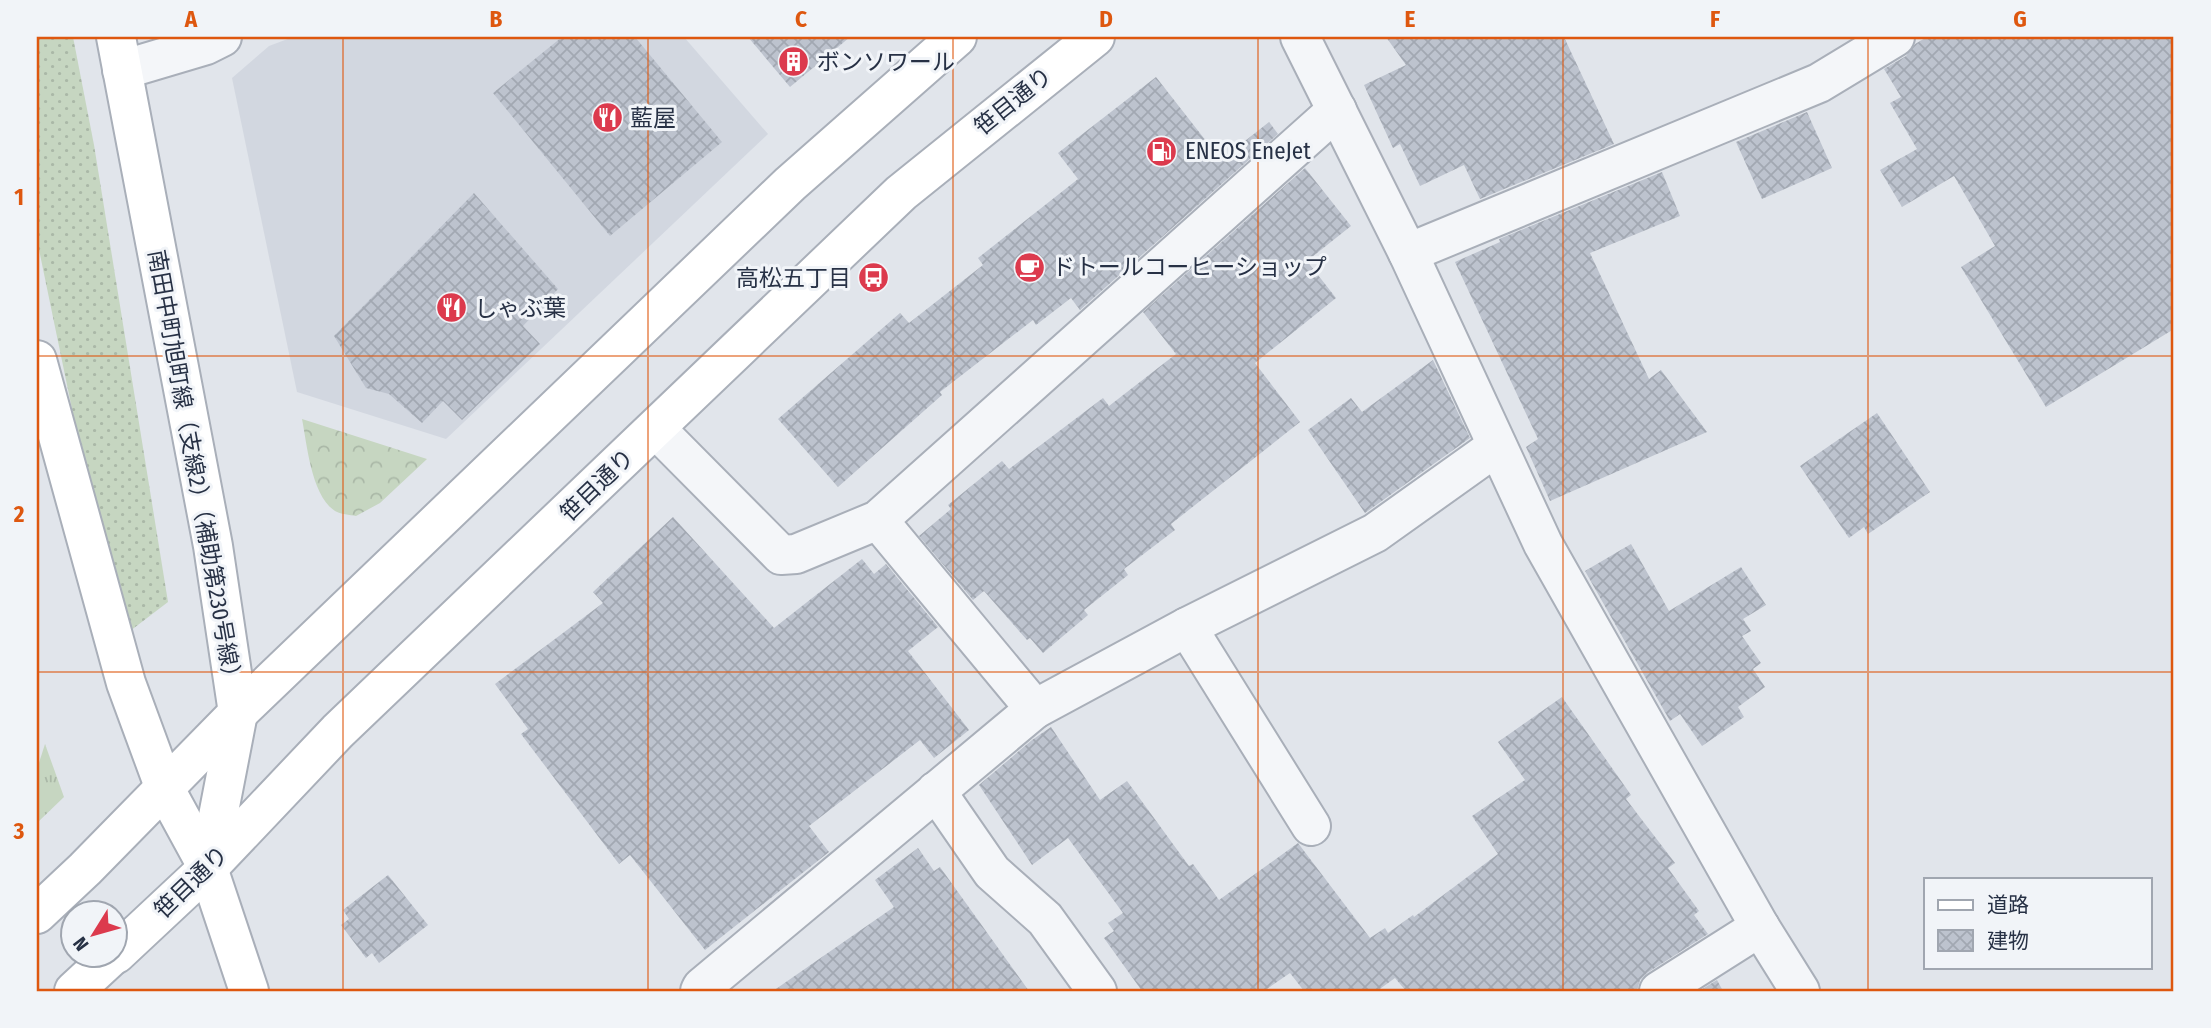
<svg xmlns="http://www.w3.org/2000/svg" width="2211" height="1028" font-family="'Fira Sans Condensed','Noto Sans JP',sans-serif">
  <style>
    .built { fill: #d2d7e0 }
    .grass { fill: url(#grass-tufts) }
    .forest { fill: url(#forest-crowns) }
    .garden { fill: url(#garden-dots) }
    .building { fill: url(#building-cross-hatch) }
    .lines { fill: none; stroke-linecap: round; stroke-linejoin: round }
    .street-casing { stroke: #a9afb9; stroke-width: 42 }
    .secondary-casing { stroke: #a9afb9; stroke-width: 42 }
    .street { stroke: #f4f6f9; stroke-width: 38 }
    .secondary { stroke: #fff; stroke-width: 38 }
    .grid { fill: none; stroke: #de570f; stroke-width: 2; stroke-opacity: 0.55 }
    .labels { text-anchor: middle; stroke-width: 6; stroke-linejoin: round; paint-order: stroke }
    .poi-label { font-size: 23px; fill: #273145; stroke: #f1f4f8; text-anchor: start }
    .street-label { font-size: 23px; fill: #273145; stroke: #f1f4f8 }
    .neatline { fill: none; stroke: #de570f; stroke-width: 2.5 }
    .grid-label { font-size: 23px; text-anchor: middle; font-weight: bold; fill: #de570f }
  </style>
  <defs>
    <pattern id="grass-tufts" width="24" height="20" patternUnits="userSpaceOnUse" patternTransform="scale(1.75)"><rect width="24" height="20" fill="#c6d6c1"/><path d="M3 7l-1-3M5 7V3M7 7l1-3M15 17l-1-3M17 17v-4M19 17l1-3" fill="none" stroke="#aab8a7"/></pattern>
    <pattern id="forest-crowns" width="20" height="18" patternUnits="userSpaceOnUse" patternTransform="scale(1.75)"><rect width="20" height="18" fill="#c6d6c1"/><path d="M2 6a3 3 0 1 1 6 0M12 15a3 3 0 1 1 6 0" fill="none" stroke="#aab8a7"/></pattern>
    <pattern id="garden-dots" width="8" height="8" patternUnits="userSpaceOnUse" patternTransform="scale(1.75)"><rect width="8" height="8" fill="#c6d6c1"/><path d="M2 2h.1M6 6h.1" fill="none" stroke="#aab8a7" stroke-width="1.8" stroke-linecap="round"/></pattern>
    <pattern id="building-cross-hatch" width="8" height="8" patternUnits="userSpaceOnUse" patternTransform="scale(1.75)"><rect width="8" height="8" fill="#bdc3ce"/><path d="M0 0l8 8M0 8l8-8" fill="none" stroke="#a2a8b2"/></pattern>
  </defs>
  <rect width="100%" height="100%" fill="#e1e5eb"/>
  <polygon class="built" points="293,37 684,37 768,134 446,439 297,392 232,78 269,46"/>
  <polygon class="grass" points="45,744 64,797 37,823 37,769"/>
  <path class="forest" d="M302,419L427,459L380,503L356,516C350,515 340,514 335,511C311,495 307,444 302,419Z"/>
  <polygon class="garden" points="37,37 73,37 94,145 168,602 130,631 95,520 37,240"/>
  <g class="building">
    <polygon points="562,37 635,37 722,142 610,236 493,93"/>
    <polygon points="748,37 850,37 790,87"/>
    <polygon points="1386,37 1564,37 1614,144 1480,199 1464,165 1420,186 1400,144 1393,148 1364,85 1406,65"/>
    <polygon points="1927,37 2174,37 2174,329 2046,407 1961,267 1995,246 1954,176 1902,207 1880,170 1917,149 1890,103 1901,97 1884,69 1906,56 1915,44"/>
    <polygon points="1156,77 1221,160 1269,122 1278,134 1080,310 1071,298 1036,325 1033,320 940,392 942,395 838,487 778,419 900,313 909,323 983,265 978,258 1078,179 1058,153"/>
    <polygon points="1807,112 1832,168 1762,199 1736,142"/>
    <polygon points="1305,168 1351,226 1307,261 1336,298 1255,363 1300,422 1171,524 1175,530 1124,569 1128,575 1084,610 1088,615 1043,653 1030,638 1027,640 984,591 973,600 919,536 951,509 948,505 1002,461 1009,469 1103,398 1109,406 1176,354 1143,312"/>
    <polygon points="1662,172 1680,216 1590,253 1649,379 1661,370 1707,432 1550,501 1526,447 1538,439 1455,262 1500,242 1499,239"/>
    <polygon points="474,193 558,289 523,326 540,344 462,420 443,401 422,423 389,394 366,388 334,336"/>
    <polygon points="1433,360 1470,438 1365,513 1308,430 1351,398 1362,412"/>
    <polygon points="1877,413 1930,492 1868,534 1864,527 1849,538 1800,466"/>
    <polygon points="673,517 774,628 862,559 874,574 886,564 938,627 908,651 969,730 934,758 920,740 809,826 829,852 705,950 630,855 619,864 521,734 528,729 495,684 603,603 593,592"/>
    <polygon points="1631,544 1669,611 1741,567 1766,605 1743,619 1751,631 1742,636 1761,663 1753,669 1765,687 1738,707 1744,717 1702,746 1680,714 1670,721 1585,571"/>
    <polygon points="1562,697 1631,795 1626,799 1675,863 1668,868 1699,911 1694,915 1708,934 1647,973 1640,980 1637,991 1406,991 1395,978 1377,991 1304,991 1290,973 1264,991 1142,991 1104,938 1114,931 1108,923 1123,913 1068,838 1032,865 979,785 1032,740 1051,727 1100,800 1127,781 1189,866 1193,864 1219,900 1298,843 1370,938 1385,928 1388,933 1413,915 1414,917 1498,854 1472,816 1525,780 1498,742"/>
    <polygon points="918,848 934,871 940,867 1029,991 773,991 894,907 875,880"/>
    <polygon points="388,875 428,925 379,963 372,953 366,958 341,925 349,919 343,910"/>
    <polygon points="1717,980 1723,991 1699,991"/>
  </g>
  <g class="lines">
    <defs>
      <g id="street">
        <polyline points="1300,37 1408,253 1543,544 1760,927 1800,991"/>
        <polyline points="122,70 206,45 222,37"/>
        <polyline points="1408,253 1819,83 1895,37"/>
        <polyline points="656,429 781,555 796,554 878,520 1337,110"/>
        <polyline points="1187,627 1311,826"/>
        <polyline points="1035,709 1187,627 1375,533 1497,446"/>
        <polyline points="936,791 992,872 1045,919 1097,991"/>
        <polyline points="700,991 702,987 1035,709 878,520"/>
        <polyline points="1659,991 1760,927"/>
      </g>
      <g id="secondary">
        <polyline points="116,37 213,546 238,713 208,868"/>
        <polyline points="37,360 126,683 165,789 208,868 249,991"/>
        <polyline points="37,914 85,869 238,713 790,184 957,37"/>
        <polyline points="116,954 208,868 338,731 901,193 1095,37"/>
        <polyline points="74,991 114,954"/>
      </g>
    </defs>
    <use href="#street" class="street-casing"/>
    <use href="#secondary" class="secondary-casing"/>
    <use href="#street" class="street"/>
    <use href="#secondary" class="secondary"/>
  </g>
  <path class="grid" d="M343,37V991M648,37V991M953,37V991M1258,37V991M1563,37V991M1868,37V991M37,356H2174M37,672H2174"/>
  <defs>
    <symbol id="building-disc" viewBox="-11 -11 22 22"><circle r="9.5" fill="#dc3a4d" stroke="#f1f4f8"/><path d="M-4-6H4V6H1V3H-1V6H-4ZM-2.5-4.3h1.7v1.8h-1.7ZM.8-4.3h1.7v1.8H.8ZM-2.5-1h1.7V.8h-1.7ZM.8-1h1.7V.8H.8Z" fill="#fff"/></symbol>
    <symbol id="restaurant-disc" viewBox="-11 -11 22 22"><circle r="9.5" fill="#dc3a4d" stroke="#f1f4f8"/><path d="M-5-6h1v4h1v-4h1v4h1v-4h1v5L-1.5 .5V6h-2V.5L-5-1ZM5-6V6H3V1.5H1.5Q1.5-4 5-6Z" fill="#fff"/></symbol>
    <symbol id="fuel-disc" viewBox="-11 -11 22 22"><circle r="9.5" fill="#dc3a4d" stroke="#f1f4f8"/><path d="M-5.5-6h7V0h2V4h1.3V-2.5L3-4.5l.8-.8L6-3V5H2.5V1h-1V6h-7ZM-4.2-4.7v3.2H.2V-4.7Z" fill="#fff"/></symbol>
    <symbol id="cafe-disc" viewBox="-11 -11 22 22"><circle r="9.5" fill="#dc3a4d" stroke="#f1f4f8"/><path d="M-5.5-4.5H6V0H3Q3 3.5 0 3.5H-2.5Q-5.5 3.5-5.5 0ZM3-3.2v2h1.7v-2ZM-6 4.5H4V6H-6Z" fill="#fff"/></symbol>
    <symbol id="bus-disc" viewBox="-11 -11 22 22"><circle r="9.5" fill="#dc3a4d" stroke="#f1f4f8"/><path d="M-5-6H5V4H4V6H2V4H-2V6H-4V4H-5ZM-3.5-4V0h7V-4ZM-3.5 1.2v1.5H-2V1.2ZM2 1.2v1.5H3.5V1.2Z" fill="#fff"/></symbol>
  </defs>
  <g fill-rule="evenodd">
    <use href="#building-disc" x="776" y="44" width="35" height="35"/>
    <use href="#restaurant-disc" x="590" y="100" width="35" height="35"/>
    <use href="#fuel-disc" x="1144" y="134" width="35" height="35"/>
    <use href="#cafe-disc" x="1012" y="250" width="35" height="35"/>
    <use href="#bus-disc" x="856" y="260" width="35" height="35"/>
    <use href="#restaurant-disc" x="434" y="290" width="35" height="35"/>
  </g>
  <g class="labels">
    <g class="poi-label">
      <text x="817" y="70">ボンソワール</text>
      <text x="630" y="126">藍屋</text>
      <text x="1185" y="159">ENEOS EneJet</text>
      <text x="1052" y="275">ドトールコーヒーショップ</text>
      <text x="851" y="286" text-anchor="end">高松五丁目</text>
      <text x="474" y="316">しゃぶ葉</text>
    </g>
    <g class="street-label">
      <text transform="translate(1013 101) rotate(-39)" y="8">笹目通り</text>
      <text transform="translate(195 469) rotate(80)" y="8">南田中町旭町線（支線2）（補助第230号線）</text>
      <text transform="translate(597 485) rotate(-44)" y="8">笹目通り</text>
      <text transform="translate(191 882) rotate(-44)" y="8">笹目通り</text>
    </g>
  </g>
  <rect width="2211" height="1028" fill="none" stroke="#f1f4f8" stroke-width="77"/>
  <rect x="1924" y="878" width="228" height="91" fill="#f1f4f8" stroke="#a0a6b0" stroke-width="2"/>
  <rect x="1938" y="900" width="35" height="10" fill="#ffffff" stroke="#a0a6b0" stroke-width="2"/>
  <text x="1987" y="912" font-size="21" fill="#273145">道路</text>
  <rect x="1938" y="930" width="35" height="21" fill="url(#building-cross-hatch)" stroke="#a0a6b0" stroke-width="2"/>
  <text x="1987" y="948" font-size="21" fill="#273145">建物</text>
  <g transform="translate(94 934) rotate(233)"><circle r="33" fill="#f1f4f8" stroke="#a0a6b0" stroke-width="2"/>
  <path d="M0-5L12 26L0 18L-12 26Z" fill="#dc3a4d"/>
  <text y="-10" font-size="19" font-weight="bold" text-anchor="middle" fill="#273145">N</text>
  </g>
  <rect x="38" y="38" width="2134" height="952" class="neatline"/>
  <g class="grid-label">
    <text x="191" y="27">A</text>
    <text x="496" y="27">B</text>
    <text x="801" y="27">C</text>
    <text x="1106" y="27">D</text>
    <text x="1410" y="27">E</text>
    <text x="1715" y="27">F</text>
    <text x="2020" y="27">G</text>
    <text x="19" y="205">1</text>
    <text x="19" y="522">2</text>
    <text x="19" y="839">3</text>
  </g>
</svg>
